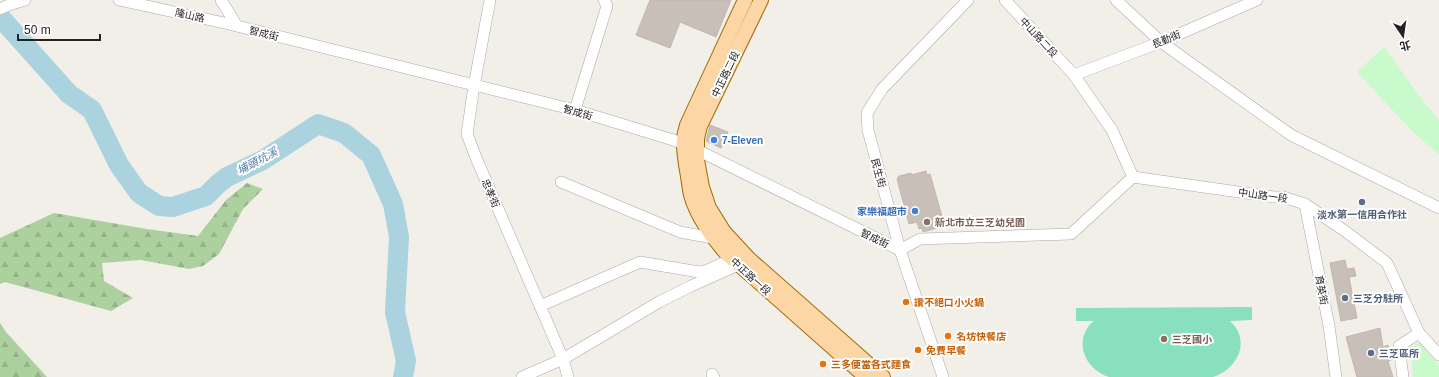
<svg xmlns="http://www.w3.org/2000/svg" width="1439" height="377" font-family="Arial,'Noto Sans TC',sans-serif">
  <style>
    .forest { fill: url(#forest-firs) }
    .park { fill: #c8facc }
    .pitch { fill: #88e0be }
    .lines { fill: none; stroke-linecap: round; stroke-linejoin: round }
    .river { stroke: #aad3df; stroke-width: 20 }
    .building { fill: #c7bfb8; stroke: #c4b6ab }
    .minor-casing { stroke: #a9a9a9; stroke-width: 12 }
    .major-casing { stroke: #a06b00; stroke-width: 16 }
    .minor { stroke: #fff; stroke-width: 11 }
    .major { stroke: #fcd6a4; stroke-width: 14 }
    .shop-dot { fill: #3f7fe0; stroke: #fff; stroke-width: 1.5 }
    .service-dot { fill: #5c6f8a; stroke: #fff; stroke-width: 1.5 }
    .education-dot { fill: #8d6e63; stroke: #fff; stroke-width: 1.5 }
    .food-dot { fill: #e8710a; stroke: #fff; stroke-width: 1.5 }
    .labels { text-anchor: middle; stroke-width: 4; stroke-linejoin: round; paint-order: stroke }
    .street-label { font-size: 10px; fill: #222; stroke: #fff }
    .shop-label { font-size: 10px; font-weight: bold; fill: #366cbe; stroke: #fff; text-anchor: start }
    .service-label { font-size: 10px; font-weight: bold; fill: #4e5e75; stroke: #fff; text-anchor: start }
    .education-label { font-size: 10px; font-weight: bold; fill: #785e54; stroke: #fff; text-anchor: start }
    .food-label { font-size: 10px; font-weight: bold; fill: #c56008; stroke: #fff; text-anchor: start }
    .water-label { font-size: 11px; font-style: italic; fill: #4a7aab; stroke: #fff }
  </style>
  <defs>
    <pattern id="forest-firs" width="22" height="20" patternUnits="userSpaceOnUse"><rect width="22" height="20" fill="#add19e"/><path d="M5 1l3.5 6h-7zM16 11l3.5 6h-7z" fill="#95b388"/></pattern>
  </defs>
  <rect width="100%" height="100%" fill="#f2efe9"/>
  <g class="forest">
    <polygon points="247,183 263,189 243,209 219,254 203,266 189,269 141,260 102,263 104,281 133,298 111,311 5,282 0,284 0,238 54,213 147,229 198,236 226,200"/>
    <polygon points="0,323 6,332 47,377 0,377"/>
  </g>
  <g class="park">
    <polygon points="1384,47 1420,97 1439,120 1439,154 1415,134 1357,72"/>
    <polygon points="1420,342 1439,366 1439,377 1413,377 1411,347"/>
  </g>
  <path class="pitch" d="M1252,307V320L1230,321C1232,323 1234,325 1236,328C1249,348 1233,371 1213,377H1109C1089,371 1074,347 1088,327C1089,325 1092,323 1094,321H1076V308Z"/>
  <g class="lines">
    <polyline class="river" points="0,17 69,94 92,110 119,165 139,193 159,206 173,207 206,196 219,183 227,177 263,160 318,124 344,133 371,155 393,204 399,237 395,312 406,361 403,377"/>
  </g>
  <g class="building">
    <polygon points="650,0 731,0 716,37 680,22 670,48 636,35"/>
    <polygon points="710,125 728,132 721,148 706,141"/>
    <polygon points="926,171 927,175 930,174 943,220 936,222 937,228 923,232 922,228 919,229 917,222 909,224 897,179 899,176 911,173 911,175"/>
    <polygon points="1345,260 1347,269 1354,268 1356,276 1349,277 1357,318 1341,321 1330,263"/>
    <polygon points="1380,328 1383,347 1388,345 1393,359 1388,361 1393,377 1357,377 1346,337"/>
  </g>
  <g class="lines">
    <defs>
      <g id="minor">
        <polyline points="119,0 229,24 575,110 683,143 900,250"/>
        <polyline points="221,0 237,26"/>
        <polyline points="490,0 474,86 467,134 477,160 563,359 568,377"/>
        <polyline points="1005,0 1074,75 1112,130 1133,177 1274,197 1283,197 1305,204 1345,231 1387,263 1419,333 1439,355"/>
        <polyline points="1116,0 1161,42 1291,135 1439,208"/>
        <polyline points="0,9 9,5 25,0"/>
        <polyline points="1074,75 1161,42 1257,0"/>
        <polyline points="575,110 607,6 604,0"/>
        <polyline points="561,182 680,232 713,238 717,236"/>
        <polyline points="1305,204 1329,326 1336,377"/>
        <polyline points="900,250 920,239 1071,234 1133,177"/>
        <polyline points="540,306 640,262 699,272 708,270 731,259"/>
        <polyline points="712,374 714,377"/>
        <polyline points="522,377 563,359 659,302 691,286 738,265"/>
        <polyline points="943,377 900,250 868,130 867,113 882,89 968,0"/>
        <polyline points="1403,377 1399,346 1419,333"/>
      </g>
      <g id="major">
        <path d="M745,0L687,125C682,140 684,149 686,165C688,175 689,185 691,195C697,217 712,236 726,253L866,377"/>
        <polyline points="761,0 700,126 697,138 697,160 702,187 709,208 724,232 749,259 883,377"/>
      </g>
    </defs>
    <use href="#minor" class="minor-casing"/>
    <use href="#major" class="major-casing"/>
    <use href="#minor" class="minor"/>
    <use href="#major" class="major"/>
  </g>
  <g class="shop-dot">
    <circle cx="714" cy="140" r="4"/>
    <circle cx="915" cy="211" r="4"/>
  </g>
  <g class="service-dot">
    <circle cx="1362" cy="202" r="4"/>
    <circle cx="1345" cy="298" r="4"/>
    <circle cx="1371" cy="353" r="4"/>
  </g>
  <g class="education-dot">
    <circle cx="927" cy="222" r="4"/>
    <circle cx="1164" cy="339" r="4"/>
  </g>
  <g class="food-dot">
    <circle cx="906" cy="302" r="4"/>
    <circle cx="948" cy="336" r="4"/>
    <circle cx="918" cy="350" r="4"/>
    <circle cx="823" cy="364" r="4"/>
  </g>
  <g class="labels">
    <g class="street-label">
      <text transform="translate(190 15) rotate(13)" y="4">隆山路</text>
      <text transform="translate(264 33) rotate(14)" y="4">智成街</text>
      <text transform="translate(1039 37) rotate(47)" y="4">中山路二段</text>
      <text transform="translate(1166 39) rotate(-23)" y="4">長勤街</text>
      <text transform="translate(725 74) rotate(-64)" y="4">中正路二段</text>
      <text transform="translate(578 112) rotate(16)" y="4">智成街</text>
      <text transform="translate(879 173) rotate(75)" y="4">民生街</text>
      <text transform="translate(491 193) rotate(67)" y="4">忠孝街</text>
      <text transform="translate(1263 195) rotate(8)" y="4">中山路一段</text>
      <text transform="translate(875 238) rotate(26)" y="4">智成街</text>
      <text transform="translate(751 276) rotate(42)" y="4">中正路一段</text>
      <text transform="translate(1322 290) rotate(79)" y="4">育英街</text>
    </g>
    <g class="shop-label">
      <text x="722" y="144">7-Eleven</text>
      <text x="907" y="215" text-anchor="end">家樂福超市</text>
    </g>
    <g class="service-label">
      <text x="1362" y="218" text-anchor="middle">淡水第一信用合作社</text>
      <text x="1353" y="302">三芝分駐所</text>
      <text x="1379" y="357">三芝區所</text>
    </g>
    <g class="education-label">
      <text x="935" y="226">新北市立三芝幼兒園</text>
      <text x="1172" y="343">三芝國小</text>
    </g>
    <g class="food-label">
      <text x="914" y="306">讚不絕口小火鍋</text>
      <text x="956" y="340">名坊快餐店</text>
      <text x="926" y="354">免費早餐</text>
      <text x="831" y="368">三多便當各式麵食</text>
    </g>
    <g class="water-label">
      <text transform="translate(257 161) rotate(-28)" y="4">埔頭坑溪</text>
    </g>
  </g>
  <g transform="translate(1403 36) rotate(167)" stroke="#ffffff" stroke-width="3" paint-order="stroke">
  <path d="M0-3L7 15L0 10L-7 15Z" fill="#222222"/>
  <text y="-6" font-size="11" font-weight="bold" text-anchor="middle" fill="#222222">北</text>
  </g>
  <path d="M18 34v6h82v-6" fill="none" stroke="#222222" stroke-width="2"/>
  <text x="24" y="34" font-size="12" fill="#222222" stroke="#ffffff" stroke-width="3" paint-order="stroke">50 m</text>
</svg>
